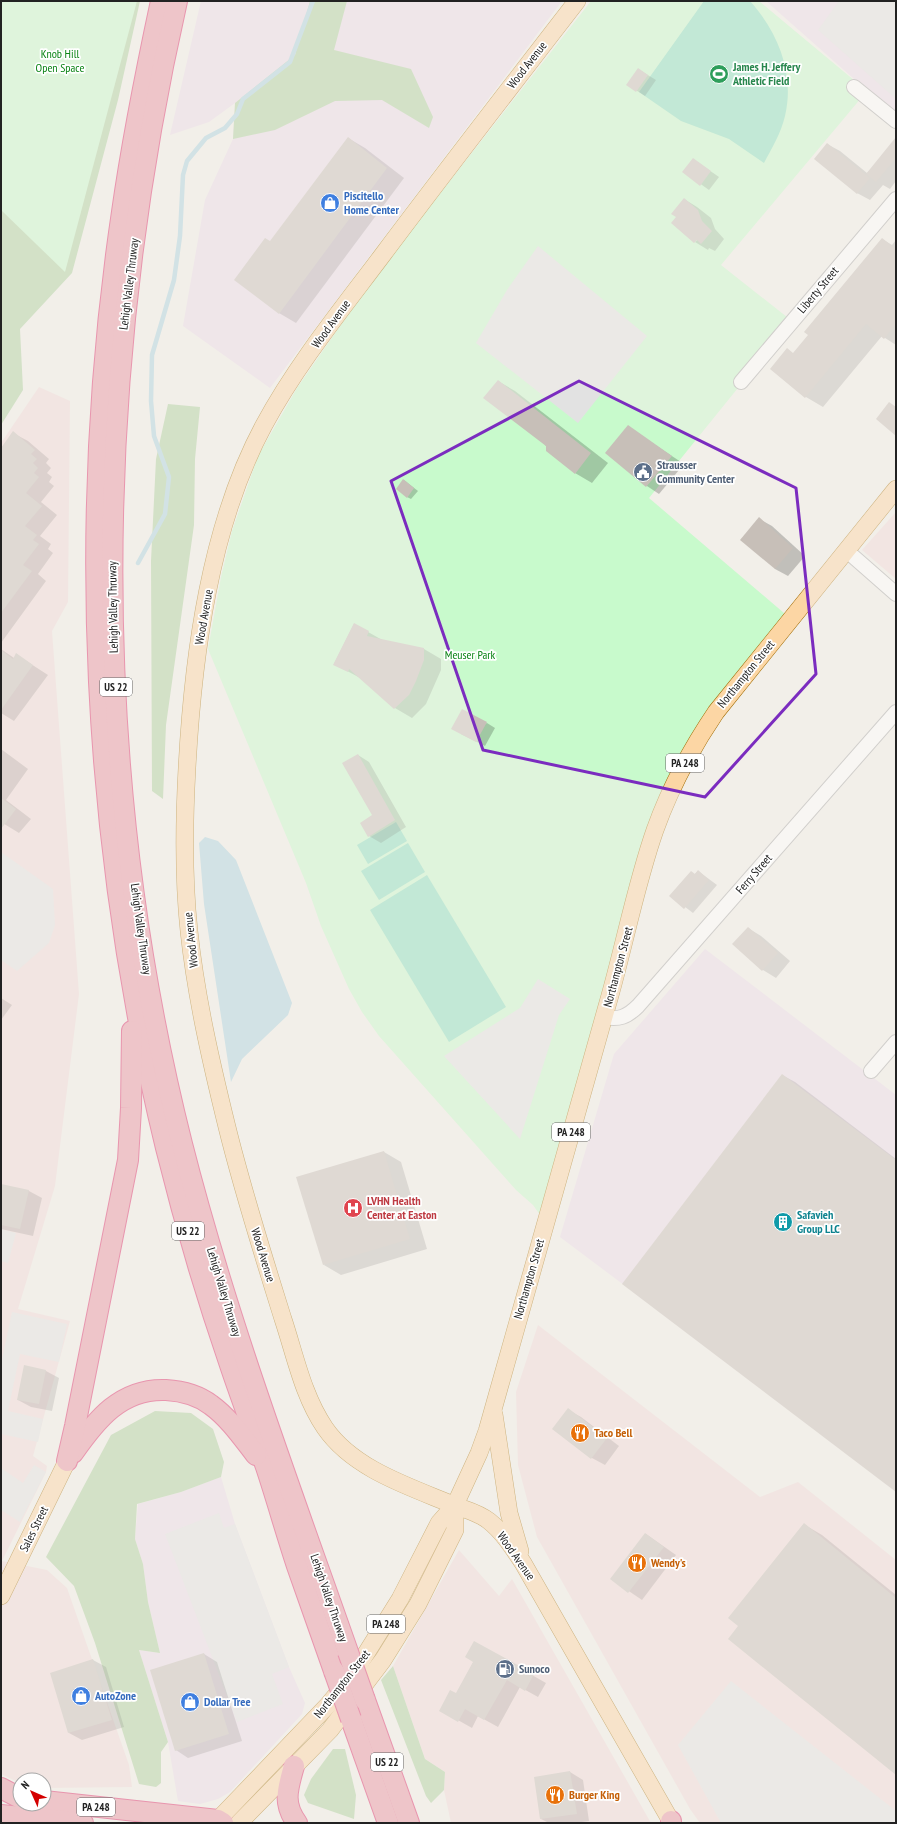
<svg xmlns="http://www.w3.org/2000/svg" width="897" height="1824" font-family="'PT Sans Narrow',sans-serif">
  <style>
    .commercial { fill: #f2dad9 }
    .industrial { fill: #ebdbe8 }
    .forest { fill: #add19e }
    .park { fill: #c8facc }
    .pitch { fill: #88e0be }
    .parking { fill: #e2e2e2 }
    .water { fill: #aad3df }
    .shadow { fill: #0003 }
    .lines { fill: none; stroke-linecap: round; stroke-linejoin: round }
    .stream { stroke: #aad3df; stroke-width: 4.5 }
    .building { fill: #c7bfb8 }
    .minor-casing { stroke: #a9a9a9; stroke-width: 16 }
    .major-casing { stroke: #a06b00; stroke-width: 18 }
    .highway-casing { stroke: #dc2a67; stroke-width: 22 }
    .minor { stroke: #fff; stroke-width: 14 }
    .major { stroke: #fcd6a4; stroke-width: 17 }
    .highway { stroke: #e892a2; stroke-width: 20 }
    .highway-bridge-casing { stroke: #dc2a67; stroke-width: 22; stroke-linecap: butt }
    .highway-bridge { stroke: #e892a2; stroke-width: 20 }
    .marked { fill: none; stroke: #7b2cbf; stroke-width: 3; stroke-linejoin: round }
    .labels { text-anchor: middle; stroke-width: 3.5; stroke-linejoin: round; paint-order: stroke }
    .shield { fill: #fff; stroke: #646464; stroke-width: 1 }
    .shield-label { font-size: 11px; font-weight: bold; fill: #222 }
    .park-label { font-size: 12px; fill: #0c8416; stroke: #fff }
    .street-label { font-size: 12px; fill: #222; stroke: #fff }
    .leisure-label { font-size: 12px; font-weight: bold; fill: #27864d; stroke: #fff; text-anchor: start }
    .shop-label { font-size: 12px; font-weight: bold; fill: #366cbe; stroke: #fff; text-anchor: start }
    .service-label { font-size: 12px; font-weight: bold; fill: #4e5e75; stroke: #fff; text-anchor: start }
    .health-label { font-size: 12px; font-weight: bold; fill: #be3a42; stroke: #fff; text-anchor: start }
    .culture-label { font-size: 12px; font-weight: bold; fill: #0d838f; stroke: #fff; text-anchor: start }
    .food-label { font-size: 12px; font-weight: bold; fill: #c56008; stroke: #fff; text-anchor: start }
  </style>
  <rect width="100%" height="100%" fill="#f2efe9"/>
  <g class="commercial">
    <polygon points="39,387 70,401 68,602 52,631 79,994 55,1186 18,1309 70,1321 33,1456 47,1466 46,1472 2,1561 47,1570 67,1588 129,1765 132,1787 44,1788 44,1780 20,1780 20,1783 1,1774 1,443"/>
    <polygon points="896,512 896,579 862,550"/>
    <polygon points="538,1325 760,1497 798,1482 896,1560 896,1823 700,1823 690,1809 537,1537 518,1465 516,1392"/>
    <polygon points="459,1550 499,1596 512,1579 651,1823 451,1823 444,1790 445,1772 425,1759 393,1666"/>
  </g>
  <g class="industrial">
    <polygon points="201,1 562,1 270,388 183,326 205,200 233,139 235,103 209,122 170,135"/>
    <polygon points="766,1 896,1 896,116"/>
    <polygon points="705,949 896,1095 896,1489 560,1237 614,1054"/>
    <polygon points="221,1477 235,1524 289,1667 305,1703 302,1714 230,1792 218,1799 200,1804 178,1801 168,1742 139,1650 160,1653 148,1602 143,1564 135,1539 138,1504 181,1492"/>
  </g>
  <g class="forest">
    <polygon points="1,1 140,1 118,100 72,273 20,329 23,390 1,425"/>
    <polygon points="310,1 347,1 334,50 411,69 433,117 429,128 382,100 335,101 275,130 233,139 235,103 295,55"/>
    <polygon points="168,404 200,407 195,459 194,525 166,725 163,799 152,791 151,561 156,459"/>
    <polygon points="155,1411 191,1413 213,1429 224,1462 221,1477 181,1492 137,1504 135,1539 143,1564 148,1602 160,1653 139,1650 168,1742 161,1752 161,1783 156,1787 139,1784 95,1643 74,1586 46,1557 111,1435"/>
    <polygon points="393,1666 425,1759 445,1772 444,1790 431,1803 426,1796 381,1680"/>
    <polygon points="333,1749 345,1749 356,1795 354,1819 308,1803 304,1795 311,1779"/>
  </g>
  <g class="park">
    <polygon points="1,1 137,1 65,272 1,210"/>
    <polygon points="591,1 759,1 867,91 721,265 792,321 649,498 791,619 677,779 545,1222 533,1205 516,1190 379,1036 362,1012 349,989 321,926 306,883 208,649 221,577 232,531 258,456 297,388 347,316 402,242"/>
  </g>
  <g class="pitch">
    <path d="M704,1H750C778,32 795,74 785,116C781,133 772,148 764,163L729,139L681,121L639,92Z"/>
    <polygon points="396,822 407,841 368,864 357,845"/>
    <polygon points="408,843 425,872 379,900 361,871"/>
    <polygon points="427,875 506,1007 449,1042 370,910"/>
  </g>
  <g class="parking">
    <polygon points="839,1 896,1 896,99 818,30"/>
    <polygon points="538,246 647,336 578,423 476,343 507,290"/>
    <polygon points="1,852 53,889 55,925 49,943 17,971 1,960"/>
    <polygon points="538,979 570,999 559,1015 520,1139 444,1056 520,1008"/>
    <polygon points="1,1229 16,1233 8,1263 1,1261"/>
    <polygon points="12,1312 67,1324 59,1362 20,1354 8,1411 43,1419 38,1442 1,1434 1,1364"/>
    <polygon points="34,1465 46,1472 20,1522 1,1510 1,1468 23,1483"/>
    <polygon points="219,1513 224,1528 235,1524 289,1667 272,1674 283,1704 237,1722 165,1534"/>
    <polygon points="731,1681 896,1811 896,1823 721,1823 678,1745"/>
  </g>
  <polygon class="water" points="205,837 218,841 236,860 292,1003 288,1015 242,1059 231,1082 204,904 199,843"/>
  <g class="shadow">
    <polygon points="638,69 656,80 645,96 628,85"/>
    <polygon points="348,138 365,148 404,178 296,323 279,313 271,242"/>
    <polygon points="827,144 840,151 867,173 896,148 896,181 890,189 883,185 870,200 857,193"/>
    <polygon points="693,159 719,177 709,190 684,172"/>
    <polygon points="684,199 697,207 711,218 715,229 724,239 715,251 709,248 708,250 695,242 701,237 677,217"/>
    <polygon points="882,239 892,245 896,240 896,345 882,336 823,407 806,397 772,369 787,350 794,354"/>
    <polygon points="498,381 515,391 608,463 592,483 575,473 546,446"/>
    <polygon points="628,427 684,464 659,494 647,486"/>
    <polygon points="13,433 28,441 49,459 46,463 51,468 47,473 52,477 49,482 54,486 41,502 57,515 40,536 51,544 48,549 53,553 38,574 46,581 1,643 1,450"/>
    <polygon points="404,480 418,491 411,499 407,497"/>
    <polygon points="759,519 772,526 805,556 788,576 775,569"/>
    <polygon points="354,624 384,641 424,649 441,659 441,670 426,704 412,718 395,708 364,680 334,664"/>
    <polygon points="1,649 14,658 17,655 48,675 14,721 1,713"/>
    <polygon points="487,723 495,728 485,746 461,734"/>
    <polygon points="1,749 28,769 6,800 31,819 19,833 1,822"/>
    <polygon points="358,755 369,762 406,827 381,843 369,836 374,815"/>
    <polygon points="698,871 717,885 693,913 671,896"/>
    <polygon points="748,928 761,936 790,961 776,978 763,970"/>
    <polygon points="1,998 12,1005 1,1020"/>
    <polygon points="782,1075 795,1082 896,1159 896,1490"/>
    <polygon points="384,1152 401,1162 427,1249 341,1275 324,1265"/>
    <polygon points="1,1185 29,1191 42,1198 33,1236 1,1229"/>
    <polygon points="25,1367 46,1371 59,1378 52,1411 31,1407 18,1400"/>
    <polygon points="568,1410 581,1417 619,1446 605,1465 592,1458 554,1429"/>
    <polygon points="805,1525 822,1535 896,1595 896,1774 739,1626"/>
    <polygon points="646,1534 676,1555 642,1600 611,1579"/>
    <polygon points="474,1642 546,1683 538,1697 520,1687 498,1727 478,1716 472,1728 440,1710 456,1695 474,1661"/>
    <polygon points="204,1654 217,1662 242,1741 188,1758 176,1750"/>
    <polygon points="93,1660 106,1667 124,1727 82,1740 69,1733"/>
    <polygon points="570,1772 583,1780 589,1821 575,1823 549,1823 541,1819"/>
  </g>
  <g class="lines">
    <polyline class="stream" points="138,563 165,514 169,477 154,436 151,401 152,355 174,280 180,236 183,175 187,161 206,138 225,128 237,114 243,99 290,62 313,1"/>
  </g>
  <g class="building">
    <polygon points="638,68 648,75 636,92 626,85"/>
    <polygon points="348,137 387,168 279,314 234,280 265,238 270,241"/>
    <polygon points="896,137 896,158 876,182 866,174"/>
    <polygon points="827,143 870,178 857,194 814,159"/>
    <polygon points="693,158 711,171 700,186 682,172"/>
    <polygon points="684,198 698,210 702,221 712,231 701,244 697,240 694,243 671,223 676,217 671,214"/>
    <polygon points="882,238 896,249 896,324 884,339 866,324 805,398 770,369 787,348 793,353 808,335 804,332"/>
    <polygon points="498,380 591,453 575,474 546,451 546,446 483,398"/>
    <polygon points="889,402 896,407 896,436 876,419"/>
    <polygon points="628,425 672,456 646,487 605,453"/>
    <polygon points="13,431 35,450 31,454 37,459 33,463 38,468 34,473 39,477 26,493 42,506 25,526 37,535 33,540 39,544 23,565 32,571 1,613 1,448"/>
    <polygon points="403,479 414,488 407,498 396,489"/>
    <polygon points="759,517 793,548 775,569 740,540"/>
    <polygon points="354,623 369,631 367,636 424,648 424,660 416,681 409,695 394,709 349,669 348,672 333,665"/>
    <polygon points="1,650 13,659 16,653 33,665 1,710"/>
    <polygon points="462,709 487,722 476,742 451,729"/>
    <polygon points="358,754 395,820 368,837 360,823 372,815 342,763"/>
    <polygon points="1,798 16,809 1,829"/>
    <polygon points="698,870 709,880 684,909 669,896 691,871 695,874"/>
    <polygon points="748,927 778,953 762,971 732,944"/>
    <polygon points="782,1074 896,1160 896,1492 622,1284"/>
    <polygon points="384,1151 410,1239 323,1265 296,1177"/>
    <polygon points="1,1184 29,1190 20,1229 1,1225"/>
    <polygon points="24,1365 46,1370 39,1404 17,1400"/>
    <polygon points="568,1408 607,1438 591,1459 552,1429"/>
    <polygon points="804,1523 896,1598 896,1775 728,1639 738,1626 728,1618"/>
    <polygon points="645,1533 664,1547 628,1593 610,1579"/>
    <polygon points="474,1641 534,1674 525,1691 507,1680 484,1720 465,1709 458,1722 439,1711 450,1690 456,1693 473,1662 465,1657"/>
    <polygon points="204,1653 229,1734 175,1751 150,1670"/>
    <polygon points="93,1659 112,1720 68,1733 50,1673"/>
    <polygon points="570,1771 577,1814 540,1819 534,1777"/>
  </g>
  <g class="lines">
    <defs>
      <g id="minor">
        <polyline points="854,87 896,121"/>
        <polyline points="741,382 896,199"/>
        <polyline points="847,551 896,594"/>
        <path d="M604,1017C619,1020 627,1017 638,1006L896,712"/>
        <polyline points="871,1071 896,1042"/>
      </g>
      <g id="major">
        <path d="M577,1C512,85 447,169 384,253C342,309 297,364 264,425C210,525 193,655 187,768C184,822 183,876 189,931C196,997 211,1062 227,1127C243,1192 263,1255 283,1319C295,1355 303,1396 325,1428C354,1470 411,1487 456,1506C467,1510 479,1513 489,1521C503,1532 513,1548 523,1563L672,1823"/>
        <polyline points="494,1414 509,1513 520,1551"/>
        <polyline points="1,1596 67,1461"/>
        <path d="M215,1823L328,1705L352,1676L400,1599L439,1523L455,1505L479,1453L487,1431C528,1290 567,1148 607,1006C624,948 635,887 655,830C670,788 691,749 716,712L896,489"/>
        <polyline points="239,1823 330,1730 383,1660 418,1604 455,1530 455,1505"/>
      </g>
      <g id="highway">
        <path d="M161,1C146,71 132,141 122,212C76,522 92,843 166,1148C184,1221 205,1292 229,1362C241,1398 254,1432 266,1467C277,1500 286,1533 297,1566C309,1601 322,1636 334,1671"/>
        <path d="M177,1C92,375 88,771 182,1144C226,1317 289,1484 348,1652"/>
        <path d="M73,1453C96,1420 121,1388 166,1390C182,1391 198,1395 211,1405C229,1418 242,1437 256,1455"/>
        <polyline points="67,1461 75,1426 128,1160 131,1108 132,1031"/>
        <polyline points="365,1700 409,1823"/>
        <polyline points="351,1719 388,1823"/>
        <path d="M294,1766C288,1788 282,1803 297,1823"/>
        <polyline points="1,1788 20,1798"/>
        <polyline points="44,1801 218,1820 223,1823"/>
        <polyline points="1,1815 83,1823"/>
        <polyline points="671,1823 671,1821"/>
      </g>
    </defs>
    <use href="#minor" class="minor-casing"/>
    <use href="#major" class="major-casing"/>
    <use href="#highway" class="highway-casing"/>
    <use href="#minor" class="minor"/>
    <use href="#major" class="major"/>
    <use href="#highway" class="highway"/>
    <defs>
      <g id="highway-bridge">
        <polyline points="348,1652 365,1700"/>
        <polyline points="334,1671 351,1719"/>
      </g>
    </defs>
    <use href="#highway-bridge" class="highway-bridge-casing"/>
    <use href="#highway-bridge" class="highway-bridge"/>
  </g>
  <path d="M0 0H897V1824H0ZM579,381L796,488L816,674L705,797L483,750L391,481Z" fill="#f2efe9" fill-opacity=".55" fill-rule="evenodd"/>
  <path class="marked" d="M579,381L796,488L816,674L705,797L483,750L391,481Z"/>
  <defs>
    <symbol id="stadium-disc" viewBox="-11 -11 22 22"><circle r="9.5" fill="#2e9e5b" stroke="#fff"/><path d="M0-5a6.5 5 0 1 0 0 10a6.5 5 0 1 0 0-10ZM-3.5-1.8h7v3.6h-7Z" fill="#fff"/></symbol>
    <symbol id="shop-disc" viewBox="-11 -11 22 22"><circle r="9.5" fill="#3f7fe0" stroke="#fff"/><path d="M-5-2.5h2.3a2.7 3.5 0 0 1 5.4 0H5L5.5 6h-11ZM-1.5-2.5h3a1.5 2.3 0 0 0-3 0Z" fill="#fff"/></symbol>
    <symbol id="civic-disc" viewBox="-11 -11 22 22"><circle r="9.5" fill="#5c6f8a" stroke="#fff"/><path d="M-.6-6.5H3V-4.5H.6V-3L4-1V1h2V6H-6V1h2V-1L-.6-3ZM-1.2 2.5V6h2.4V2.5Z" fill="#fff"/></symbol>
    <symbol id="hospital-disc" viewBox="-11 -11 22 22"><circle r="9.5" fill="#e0444e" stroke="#fff"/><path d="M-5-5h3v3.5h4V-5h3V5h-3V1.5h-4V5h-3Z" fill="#fff"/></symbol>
    <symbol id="building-disc" viewBox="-11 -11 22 22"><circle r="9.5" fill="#0f9aa8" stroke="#fff"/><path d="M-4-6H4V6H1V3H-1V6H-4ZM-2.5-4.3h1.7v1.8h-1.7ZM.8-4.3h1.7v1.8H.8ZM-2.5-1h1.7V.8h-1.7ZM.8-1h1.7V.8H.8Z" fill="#fff"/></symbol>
    <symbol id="restaurant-disc" viewBox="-11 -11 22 22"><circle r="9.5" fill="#e8710a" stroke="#fff"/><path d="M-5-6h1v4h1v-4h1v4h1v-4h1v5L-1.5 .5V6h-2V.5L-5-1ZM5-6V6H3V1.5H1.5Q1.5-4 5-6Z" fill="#fff"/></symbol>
    <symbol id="fuel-disc" viewBox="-11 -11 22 22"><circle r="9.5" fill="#5c6f8a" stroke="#fff"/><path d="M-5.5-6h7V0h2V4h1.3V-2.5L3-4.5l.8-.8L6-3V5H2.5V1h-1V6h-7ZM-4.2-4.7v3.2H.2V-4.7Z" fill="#fff"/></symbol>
  </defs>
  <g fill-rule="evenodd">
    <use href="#stadium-disc" x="708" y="63" width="22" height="22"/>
    <use href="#shop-disc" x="319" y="192" width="22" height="22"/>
    <use href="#civic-disc" x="632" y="461" width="22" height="22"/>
    <use href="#hospital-disc" x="342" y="1197" width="22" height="22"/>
    <use href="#building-disc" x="772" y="1211" width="22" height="22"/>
    <use href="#restaurant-disc" x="569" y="1422" width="22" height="22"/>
    <use href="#restaurant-disc" x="626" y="1552" width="22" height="22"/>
    <use href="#fuel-disc" x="494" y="1658" width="22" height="22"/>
    <use href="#shop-disc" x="70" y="1685" width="22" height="22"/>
    <use href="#shop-disc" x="179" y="1691" width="22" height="22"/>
    <use href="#restaurant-disc" x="544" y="1784" width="22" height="22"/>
  </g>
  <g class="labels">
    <g class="shield">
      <rect x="100" y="678" width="32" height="18" rx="3"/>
      <rect x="666" y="754" width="38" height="18" rx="3"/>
      <rect x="552" y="1123" width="38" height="18" rx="3"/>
      <rect x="172" y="1222" width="32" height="18" rx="3"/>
      <rect x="367" y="1615" width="38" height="18" rx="3"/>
      <rect x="371" y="1753" width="32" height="18" rx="3"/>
      <rect x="77" y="1798" width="38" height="18" rx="3"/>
    </g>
    <g class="shield-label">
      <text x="116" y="691">US 22</text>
      <text x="685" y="767">PA 248</text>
      <text x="571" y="1136">PA 248</text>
      <text x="188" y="1235">US 22</text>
      <text x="386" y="1628">PA 248</text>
      <text x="387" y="1766">US 22</text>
      <text x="96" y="1811">PA 248</text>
    </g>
    <g class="park-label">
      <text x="60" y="58">Knob Hill<tspan x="60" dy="14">Open Space</tspan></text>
      <text x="470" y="659">Meuser Park</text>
    </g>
    <g class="street-label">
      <text transform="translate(527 65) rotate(-52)" y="4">Wood Avenue</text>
      <text transform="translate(129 284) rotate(-83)" y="4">Lehigh Valley Thruway</text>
      <text transform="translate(818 290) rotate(-50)" y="4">Liberty Street</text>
      <text transform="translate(331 324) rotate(-54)" y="4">Wood Avenue</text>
      <text transform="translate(113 607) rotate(-91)" y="4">Lehigh Valley Thruway</text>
      <text transform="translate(204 617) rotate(-80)" y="4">Wood Avenue</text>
      <text transform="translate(746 674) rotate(-51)" y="4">Northampton Street</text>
      <text transform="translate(754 874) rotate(-49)" y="4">Ferry Street</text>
      <text transform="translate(141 929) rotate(82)" y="4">Lehigh Valley Thruway</text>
      <text transform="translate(191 940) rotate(-96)" y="4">Wood Avenue</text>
      <text transform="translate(618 967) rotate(-75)" y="4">Northampton Street</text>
      <text transform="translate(263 1255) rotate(73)" y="4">Wood Avenue</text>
      <text transform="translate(529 1279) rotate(-74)" y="4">Northampton Street</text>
      <text transform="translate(224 1292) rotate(73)" y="4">Lehigh Valley Thruway</text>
      <text transform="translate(34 1529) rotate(-64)" y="4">Sales Street</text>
      <text transform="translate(516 1556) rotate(55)" y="4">Wood Avenue</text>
      <text transform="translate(329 1598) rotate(71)" y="4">Lehigh Valley Thruway</text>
      <text transform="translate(342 1684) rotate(-52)" y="4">Northampton Street</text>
    </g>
    <g class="leisure-label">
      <text x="733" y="71">James H. Jeffery<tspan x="733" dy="14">Athletic Field</tspan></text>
    </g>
    <g class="shop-label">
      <text x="344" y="200">Piscitello<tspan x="344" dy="14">Home Center</tspan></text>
      <text x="95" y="1700">AutoZone</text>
      <text x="204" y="1706">Dollar Tree</text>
    </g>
    <g class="service-label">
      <text x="657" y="469">Strausser<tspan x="657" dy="14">Community Center</tspan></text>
      <text x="519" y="1673">Sunoco</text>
    </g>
    <g class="health-label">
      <text x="367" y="1205">LVHN Health<tspan x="367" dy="14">Center at Easton</tspan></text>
    </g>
    <g class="culture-label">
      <text x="797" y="1219">Safavieh<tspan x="797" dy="14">Group LLC</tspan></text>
    </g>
    <g class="food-label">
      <text x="594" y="1437">Taco Bell</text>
      <text x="651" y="1567">Wendy's</text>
      <text x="569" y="1799">Burger King</text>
    </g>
  </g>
  <rect width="897" height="1824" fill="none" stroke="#222222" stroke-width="4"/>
  <g transform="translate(32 1792) rotate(315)"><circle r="19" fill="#ffffff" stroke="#a7a7a7"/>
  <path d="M0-3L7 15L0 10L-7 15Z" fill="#d40000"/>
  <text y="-6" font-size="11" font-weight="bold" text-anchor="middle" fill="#222222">N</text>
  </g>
</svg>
